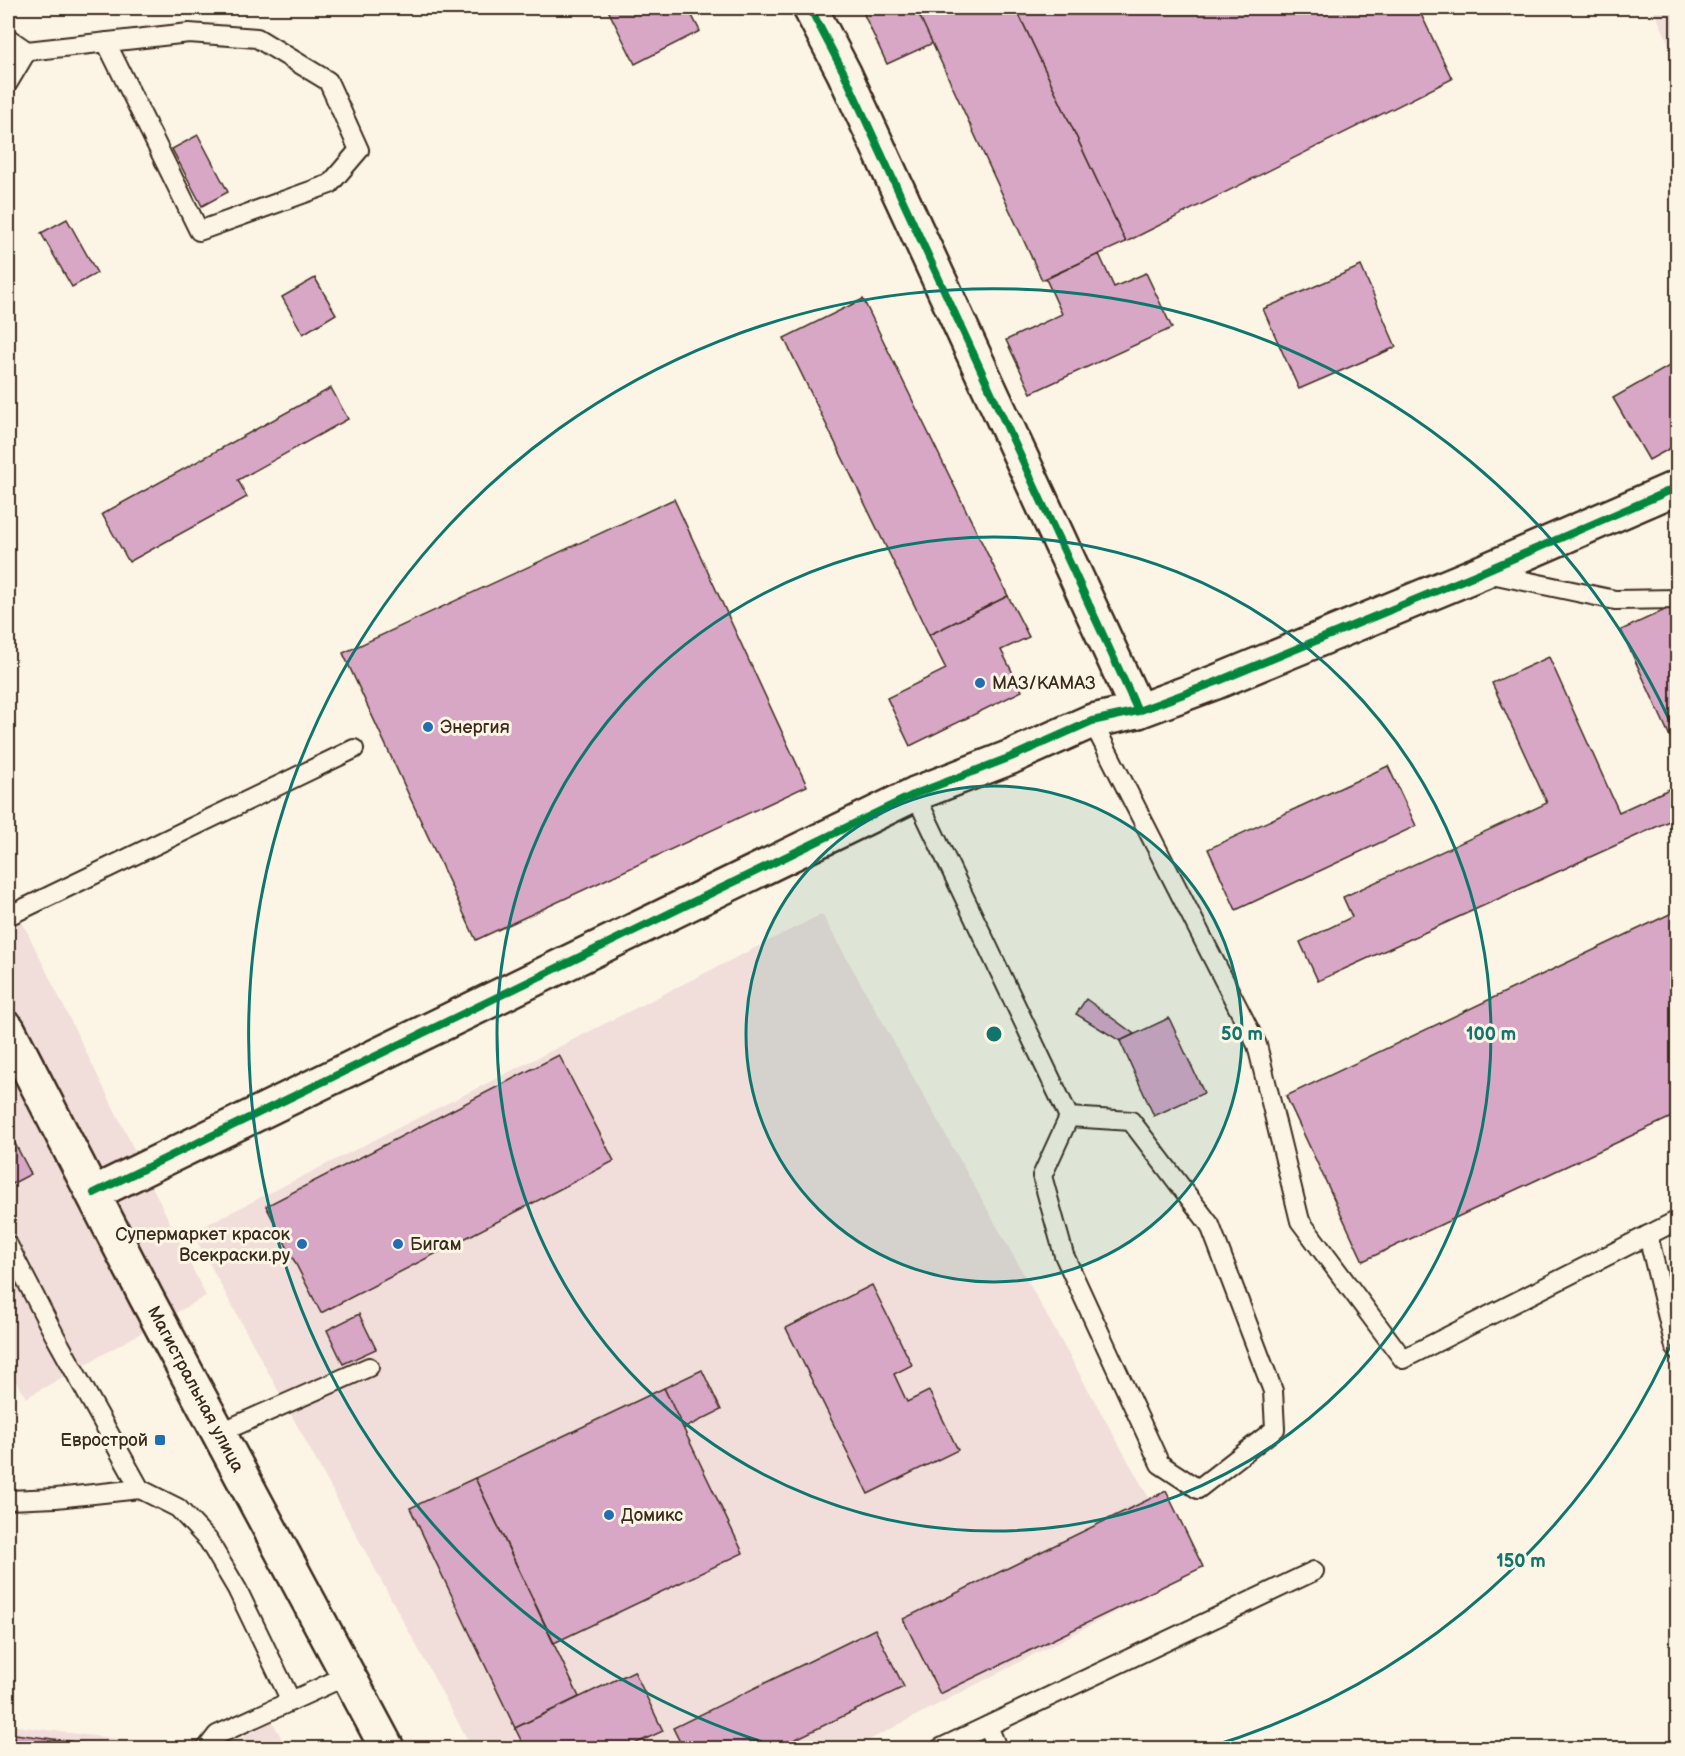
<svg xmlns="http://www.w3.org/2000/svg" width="1685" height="1756" font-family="'Balsamiq Sans',sans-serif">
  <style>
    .built { fill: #f1dedb }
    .building { fill: #d8a7c5; stroke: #3b2a1e; stroke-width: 1.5 }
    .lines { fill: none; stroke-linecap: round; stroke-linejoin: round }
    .lane-casing { stroke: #3b2a1e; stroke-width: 22 }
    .street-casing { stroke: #3b2a1e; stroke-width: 38 }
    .secondary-casing { stroke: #3b2a1e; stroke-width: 38 }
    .lane { stroke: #fcf5e5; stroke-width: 18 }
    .street { stroke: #fcf5e5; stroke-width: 33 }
    .secondary { stroke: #fcf5e5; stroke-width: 33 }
    .cycleway-casing { stroke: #fcf5e5; stroke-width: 11 }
    .cycleway { stroke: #00873e; stroke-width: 8 }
    .ring { fill: none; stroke: #0f766e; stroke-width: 3 }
    .poi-dot { fill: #1f6fb2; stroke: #fcf5e5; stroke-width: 2 }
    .labels { text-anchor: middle; stroke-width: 6; stroke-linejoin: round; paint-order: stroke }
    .poi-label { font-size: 18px; fill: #3b2a1e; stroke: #fcf5e5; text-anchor: start }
    .street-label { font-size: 18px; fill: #3b2a1e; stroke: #fcf5e5 }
    .centre { fill: #0f766e; stroke: #fcf5e5; stroke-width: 3 }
    .ring-label { font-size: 18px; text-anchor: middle; font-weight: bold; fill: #0f766e; stroke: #fcf5e5; stroke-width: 6; stroke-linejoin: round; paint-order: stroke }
  </style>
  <rect width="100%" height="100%" fill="#fcf5e5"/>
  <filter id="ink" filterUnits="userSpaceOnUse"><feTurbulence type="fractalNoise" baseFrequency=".0167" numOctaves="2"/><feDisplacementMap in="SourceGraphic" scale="12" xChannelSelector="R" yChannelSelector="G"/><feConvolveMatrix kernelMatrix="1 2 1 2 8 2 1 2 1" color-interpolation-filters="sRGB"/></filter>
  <g filter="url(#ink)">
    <g class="built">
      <polygon points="1653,8 1677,8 1677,62"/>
      <polygon points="8,893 206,1296 26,1398 8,1368"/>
      <polygon points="822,914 1191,1573 854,1748 472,1748 192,1232"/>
      <polygon points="272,1721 287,1748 223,1748"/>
      <polygon points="8,1725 189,1748 8,1748"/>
    </g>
    <g class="building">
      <polygon points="607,8 688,8 700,31 635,64"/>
      <polygon points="861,8 916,8 933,43 887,64"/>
      <polygon points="916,8 1016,8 1126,242 1042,280"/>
      <polygon points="1016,8 1418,8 1452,79 1126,242"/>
      <polygon points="198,135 228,192 202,206 172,149"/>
      <polygon points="67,219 97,273 72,287 41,233"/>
      <polygon points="1099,254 1114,287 1146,273 1172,328 1031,393 1006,340 1062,314 1046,279"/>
      <polygon points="1361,266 1396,347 1299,389 1263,309"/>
      <polygon points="315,278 336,314 303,334 282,297"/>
      <polygon points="863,299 1008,596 929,635 784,338"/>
      <polygon points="1678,361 1678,444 1649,460 1613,398"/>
      <polygon points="331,388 348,419 238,480 247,497 129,562 102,514"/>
      <polygon points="674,499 807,786 476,940 343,653"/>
      <polygon points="1008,596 1029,637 1001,650 1022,691 910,746 887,698 946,669 929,635"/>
      <polygon points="1678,604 1678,754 1621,630"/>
      <polygon points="1549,657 1619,812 1678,785 1678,817 1318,981 1300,942 1352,917 1343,897 1547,803 1492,683"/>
      <polygon points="1388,766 1416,826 1236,910 1208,849"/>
      <polygon points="1674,912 1678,919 1678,1114 1363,1261 1286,1096"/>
      <polygon points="1086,999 1134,1034 1120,1041 1076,1014"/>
      <polygon points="1169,1018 1204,1093 1154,1116 1120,1041"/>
      <polygon points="559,1055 614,1161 321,1313 266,1206"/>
      <polygon points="8,1130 31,1174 8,1186"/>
      <polygon points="872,1285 912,1365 894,1374 907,1402 929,1391 958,1450 868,1494 786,1328"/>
      <polygon points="359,1314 376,1349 343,1364 327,1330"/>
      <polygon points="702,1370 721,1410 683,1429 664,1388"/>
      <polygon points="664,1388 743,1553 554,1643 475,1478"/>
      <polygon points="475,1478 579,1697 515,1728 410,1508"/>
      <polygon points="1166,1491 1203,1567 940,1694 903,1619"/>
      <polygon points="875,1629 904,1687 777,1748 683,1748 673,1728"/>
      <polygon points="634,1671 663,1731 626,1748 525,1748 515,1728"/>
      <polygon points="15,1734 120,1748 13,1748"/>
    </g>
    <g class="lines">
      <defs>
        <g id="lane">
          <polyline points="8,38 27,51 8,83"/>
          <polyline points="27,51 189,33 257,38 328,81 359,150 330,184 199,231 106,42"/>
          <polyline points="1487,573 1615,600 1678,599"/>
          <polyline points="1092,721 1257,1045 1300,1221 1403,1359 1678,1220"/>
          <polyline points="915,794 1069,1117 1042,1176 1064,1255 1160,1464 1198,1489 1275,1429 1273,1391 1210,1225 1131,1121 1069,1117"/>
          <polyline points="8,916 354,749"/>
          <polyline points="1648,1235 1675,1347 1678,1351"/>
          <polyline points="8,1245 55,1336 140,1489"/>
          <polyline points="219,1433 369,1367"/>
          <polyline points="8,1500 56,1498 140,1489 178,1508 208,1540 237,1589 291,1701"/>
          <polyline points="988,1726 997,1748"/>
          <polyline points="207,1748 217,1735 348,1675"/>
          <polyline points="941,1748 1314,1571"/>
        </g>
        <g id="street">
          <polyline points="810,8 844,73 1138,711"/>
          <polyline points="94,1193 915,794 1011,757 1092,721 1138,711 1216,682 1482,572 1678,487"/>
        </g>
        <polyline id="secondary" points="8,1029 146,1297 387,1748"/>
      </defs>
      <use href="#lane" class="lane-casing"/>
      <use href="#street" class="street-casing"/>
      <use href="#secondary" class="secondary-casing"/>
      <use href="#lane" class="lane"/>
      <use href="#street" class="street"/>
      <use href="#secondary" class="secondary"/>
      <defs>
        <g id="cycleway">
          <polyline points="810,8 844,73 1138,711"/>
          <polyline points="94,1193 915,794 1011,757 1092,721 1138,711 1216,682 1482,572 1678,487"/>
        </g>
      </defs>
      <use href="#cycleway" class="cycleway-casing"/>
      <use href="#cycleway" class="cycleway"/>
    </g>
  </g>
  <circle cx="994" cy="1034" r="248" fill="#0f766e" fill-opacity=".12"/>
  <g class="ring">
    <circle cx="994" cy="1034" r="248"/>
    <circle cx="994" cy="1034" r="497"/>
    <path d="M1677 1331A745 745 0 0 1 1206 1748M782 1748A745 745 0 1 1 1677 737"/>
  </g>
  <g class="poi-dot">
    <circle cx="980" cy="683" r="6"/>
    <circle cx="428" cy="727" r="6"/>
    <circle cx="302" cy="1244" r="6"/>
    <circle cx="398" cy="1244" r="6"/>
    <rect x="154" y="1434" width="12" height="12" rx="3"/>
    <circle cx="609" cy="1515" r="6"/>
  </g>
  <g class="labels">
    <g class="poi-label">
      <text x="992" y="689">МАЗ/КАМАЗ</text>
      <text x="440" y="733">Энергия</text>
      <text x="290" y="1240" text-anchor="end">Супермаркет красок<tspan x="290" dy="21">Всекраски.ру</tspan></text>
      <text x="410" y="1250">Бигам</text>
      <text x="148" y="1446" text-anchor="end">Еврострой</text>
      <text x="621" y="1521">Домикс</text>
    </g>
    <g class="street-label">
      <text transform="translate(196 1389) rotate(62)" y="6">Магистральная улица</text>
    </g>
  </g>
  <circle cx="994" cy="1034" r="9" class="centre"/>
  <g class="ring-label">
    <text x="1242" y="1040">50 m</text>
    <text x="1491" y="1040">100 m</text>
    <text x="1521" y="1567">150 m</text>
  </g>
  <rect width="1685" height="1756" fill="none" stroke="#fcf5e5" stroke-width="30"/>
  <rect x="15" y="15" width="1655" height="1726" fill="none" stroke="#3b2a1e" stroke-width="2" filter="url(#ink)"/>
</svg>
